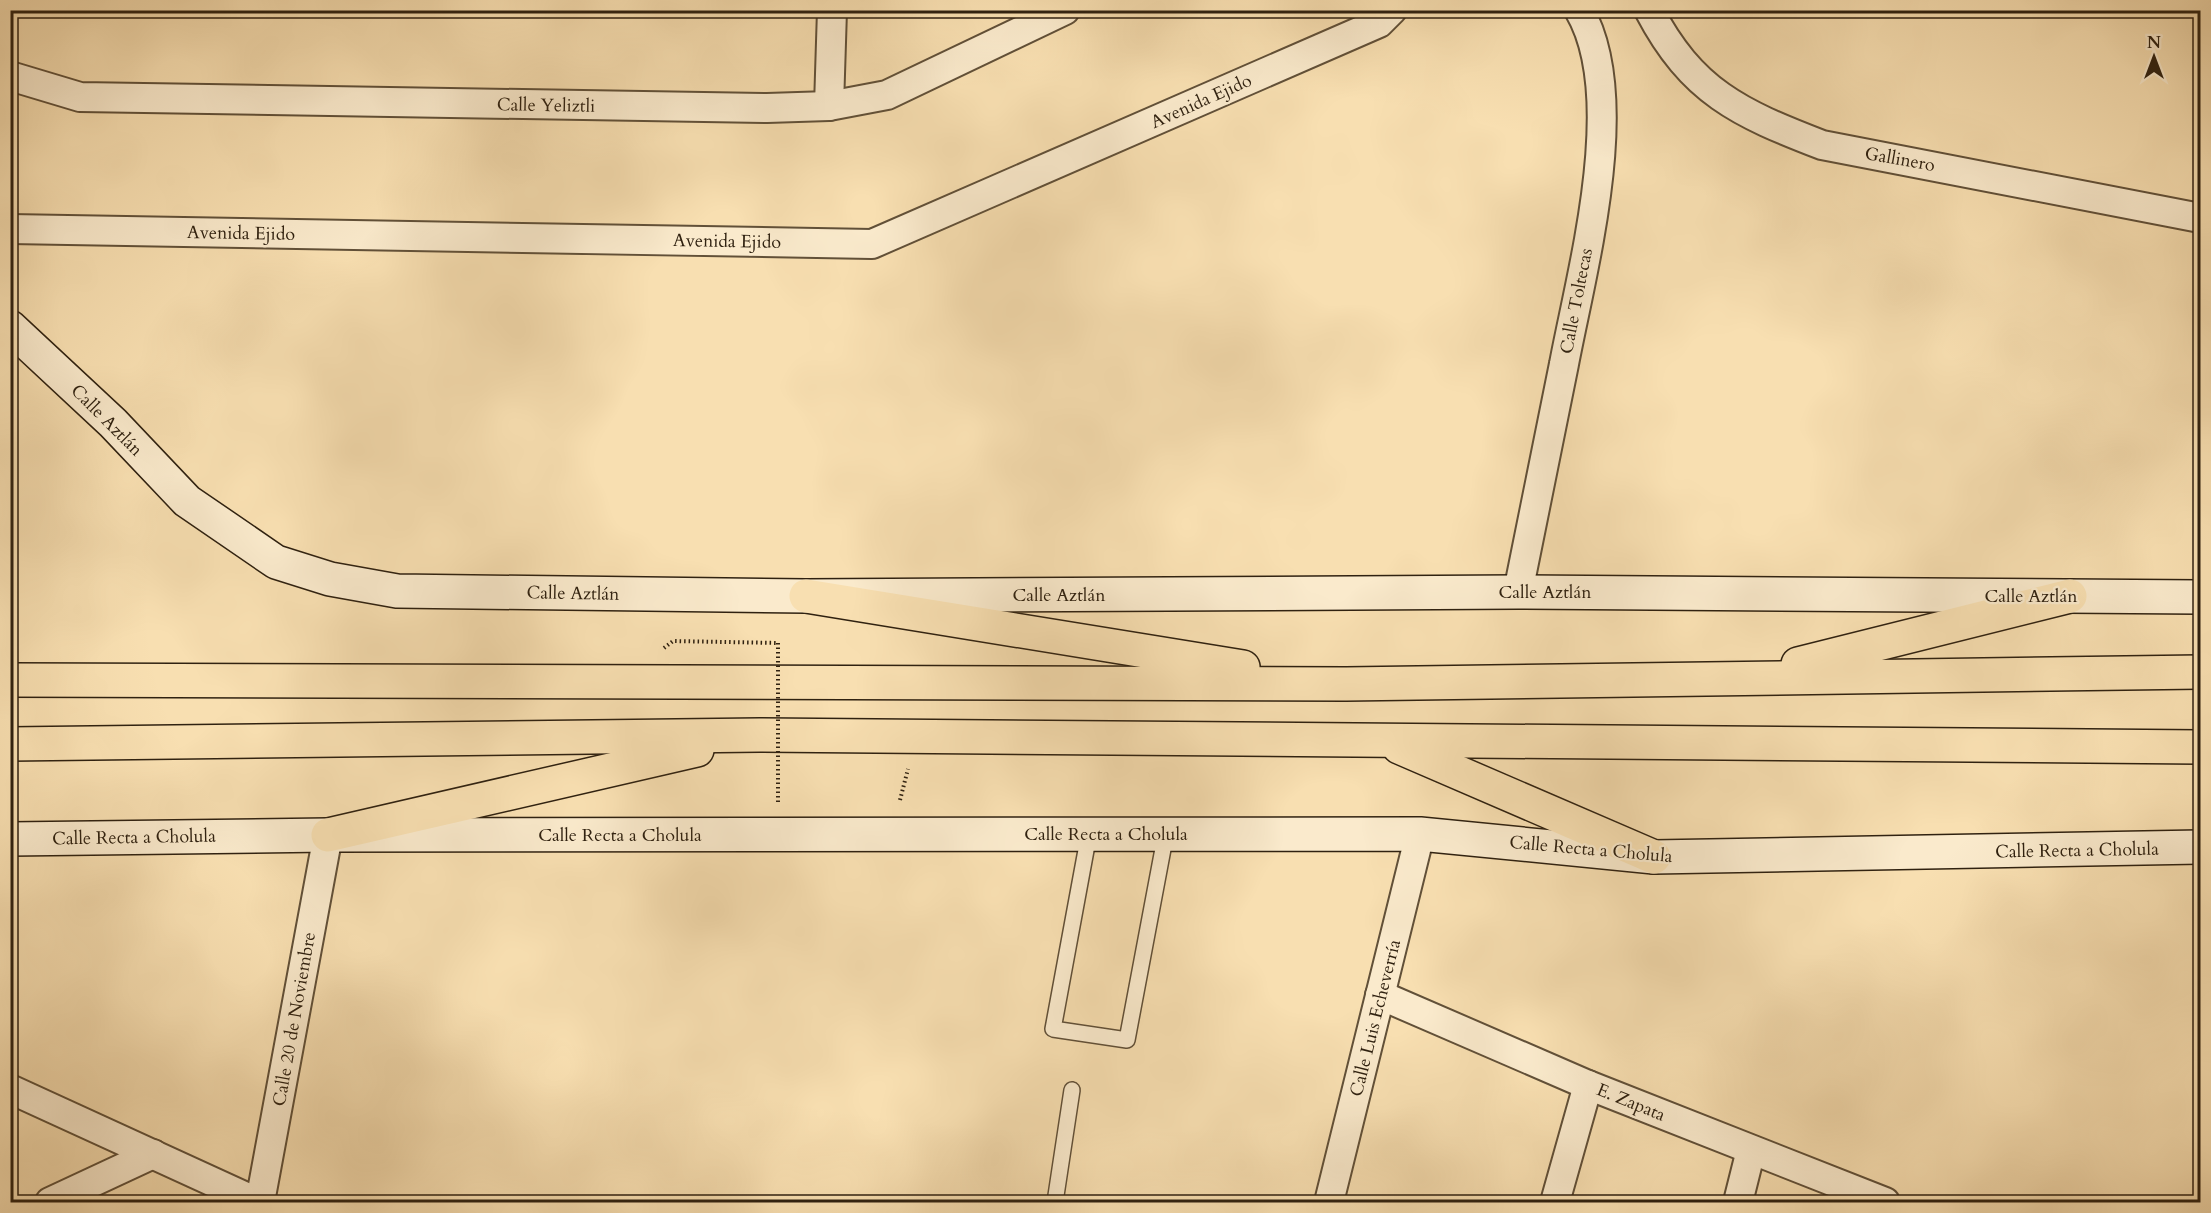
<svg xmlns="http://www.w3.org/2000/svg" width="2211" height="1213" font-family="Cardo,serif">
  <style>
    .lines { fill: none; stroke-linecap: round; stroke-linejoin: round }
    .lane-casing { stroke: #615038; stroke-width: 18 }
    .street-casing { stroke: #615038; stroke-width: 32 }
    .secondary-casing { stroke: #2f2110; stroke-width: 36 }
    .primary-casing { stroke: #2f2110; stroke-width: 36 }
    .path { stroke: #2f2110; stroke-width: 4; stroke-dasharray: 1.5 3; stroke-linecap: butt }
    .lane { stroke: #faeacc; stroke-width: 15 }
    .street { stroke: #faeacc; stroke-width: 28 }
    .secondary { stroke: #faeacc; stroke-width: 33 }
    .primary { stroke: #f8dfb1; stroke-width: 33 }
    .path-bridge { stroke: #2f2110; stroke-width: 4; stroke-dasharray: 1.5 3; stroke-linecap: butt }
    .labels { text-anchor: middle; stroke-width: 4.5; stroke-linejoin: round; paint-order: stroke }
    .street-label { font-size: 18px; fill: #2f2110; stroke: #faeacc }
  </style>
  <rect width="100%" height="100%" fill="#f8dfb1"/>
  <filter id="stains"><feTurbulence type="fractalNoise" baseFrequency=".00333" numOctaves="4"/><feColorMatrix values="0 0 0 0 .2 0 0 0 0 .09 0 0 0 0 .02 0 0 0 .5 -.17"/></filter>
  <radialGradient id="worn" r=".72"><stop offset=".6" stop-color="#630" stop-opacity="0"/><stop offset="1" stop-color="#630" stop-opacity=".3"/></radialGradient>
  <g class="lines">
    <defs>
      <g id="lane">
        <polyline points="1089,834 1053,1029 1127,1040 1166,833"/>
        <polyline points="1055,1202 1072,1090"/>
      </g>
      <g id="street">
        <path d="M1649,10C1692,92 1739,113 1822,145L2200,218"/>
        <polyline points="10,76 80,97 767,108 829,106 887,95 1065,10"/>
        <polyline points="829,106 832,10"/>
        <polyline points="10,229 872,244 1379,23 1392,10"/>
        <path d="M1518,592C1534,516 1549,440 1564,364C1582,269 1630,97 1579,10"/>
        <polyline points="1380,995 1588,1085 1885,1202"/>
        <polyline points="10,1089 257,1202"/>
        <polyline points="50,1202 153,1154"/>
        <polyline points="260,1202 328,835"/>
        <polyline points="1329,1202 1420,834"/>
        <polyline points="1555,1202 1588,1085"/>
        <polyline points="1738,1202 1751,1150"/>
      </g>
      <g id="secondary">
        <polyline points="10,327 113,423 187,501 276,562 330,579 397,591 806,596 1518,592 2200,597"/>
        <polyline points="10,839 328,835 1420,834 1654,857 2200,847"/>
      </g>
      <g id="primary">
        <polyline points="806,596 1243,667"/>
        <polyline points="1798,664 2070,596"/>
        <polyline points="10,680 1346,684 2200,672"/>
        <polyline points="10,744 760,735 2200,747"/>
        <polyline points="1399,747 1654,857"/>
        <polyline points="328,835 697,750"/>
      </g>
    </defs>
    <use href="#lane" class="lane-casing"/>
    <use href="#street" class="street-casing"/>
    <use href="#secondary" class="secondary-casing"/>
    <use href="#primary" class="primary-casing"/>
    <g class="path">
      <polyline points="664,648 673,641 778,643"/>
      <polyline points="900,800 908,769"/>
    </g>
    <use href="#lane" class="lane"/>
    <use href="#street" class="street"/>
    <use href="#secondary" class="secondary"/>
    <use href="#primary" class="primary"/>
    <polyline class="path-bridge" points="778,643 778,805"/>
  </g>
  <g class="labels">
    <g class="street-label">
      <text transform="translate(1201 101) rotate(-24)" y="6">Avenida Ejido</text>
      <text transform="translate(546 105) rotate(1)" y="6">Calle Yeliztli</text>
      <text transform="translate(1900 159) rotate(10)" y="6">Gallinero</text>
      <text transform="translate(241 233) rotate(1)" y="6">Avenida Ejido</text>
      <text transform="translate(727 241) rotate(1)" y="6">Avenida Ejido</text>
      <text transform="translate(1576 301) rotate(-79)" y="6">Calle Toltecas</text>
      <text transform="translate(107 420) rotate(45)" y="6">Calle Aztlán</text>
      <text x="1545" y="598">Calle Aztlán</text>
      <text transform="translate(573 593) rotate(1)" y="6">Calle Aztlán</text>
      <text x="1059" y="601">Calle Aztlán</text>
      <text x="2031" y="602">Calle Aztlán</text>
      <text x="1106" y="840">Calle Recta a Cholula</text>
      <text x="620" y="841">Calle Recta a Cholula</text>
      <text transform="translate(134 837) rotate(-1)" y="6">Calle Recta a Cholula</text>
      <text transform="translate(1591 849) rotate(5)" y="6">Calle Recta a Cholula</text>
      <text transform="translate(2077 850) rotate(-1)" y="6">Calle Recta a Cholula</text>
      <text transform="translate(1375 1018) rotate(-76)" y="6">Calle Luis Echeverría</text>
      <text transform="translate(294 1019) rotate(-80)" y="6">Calle 20 de Noviembre</text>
      <text transform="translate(1631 1102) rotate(22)" y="6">E. Zapata</text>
    </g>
  </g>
  <rect width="2211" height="1213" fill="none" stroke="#f8dfb1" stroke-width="36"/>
  <rect x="12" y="12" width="2187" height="1189" fill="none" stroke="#2f2110" stroke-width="3"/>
  <rect x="18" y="18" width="2175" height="1177" fill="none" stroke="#2f2110" stroke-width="1.5"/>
  <g transform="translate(2154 57)" stroke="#faeacc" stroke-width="4.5" paint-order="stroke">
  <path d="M0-4.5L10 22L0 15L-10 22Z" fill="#2f2110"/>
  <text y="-9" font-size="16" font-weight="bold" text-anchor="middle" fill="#2f2110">N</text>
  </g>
  <rect width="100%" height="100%" filter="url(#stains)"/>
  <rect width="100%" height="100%" fill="url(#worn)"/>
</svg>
